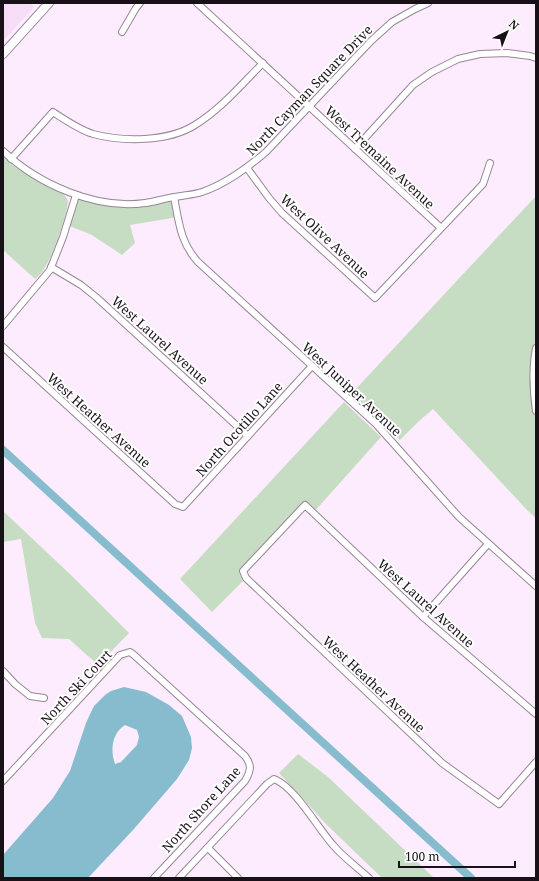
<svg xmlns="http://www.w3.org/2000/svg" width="539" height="881" font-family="'Noto Serif',serif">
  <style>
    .built { fill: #f7dcf6 }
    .green { fill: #c6ddc3 }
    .water { fill: #86bcce; fill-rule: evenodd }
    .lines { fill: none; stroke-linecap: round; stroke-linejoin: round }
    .canal { stroke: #86bcce; stroke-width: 8 }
    .minor-casing { stroke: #988598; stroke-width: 8 }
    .tertiary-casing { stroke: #988598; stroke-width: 10 }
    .minor { stroke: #fff; stroke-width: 6 }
    .tertiary { stroke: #fff; stroke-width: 8 }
    .labels { text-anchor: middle; stroke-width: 4; stroke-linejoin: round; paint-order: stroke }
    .street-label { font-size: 13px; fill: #181118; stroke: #fff }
  </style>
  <rect width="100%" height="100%" fill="#fdecfd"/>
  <polygon class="built" points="3,3 30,3 34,7 3,41"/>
  <g class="green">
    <path d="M3,156L16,168L64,194L68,201C67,216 53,255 45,267C43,272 39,275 35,279L3,250Z"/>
    <polygon points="76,195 101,201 144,203 174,197 178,217 130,225 135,243 122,255 92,235 67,225"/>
    <polygon points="536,196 536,518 528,511 433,409 418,422 400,440 352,393"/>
    <polygon points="344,402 381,437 313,513 305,505 243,571 246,578 212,612 180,579"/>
    <polygon points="3,511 73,577 129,633 98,665 69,639 42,638 35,623 21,539 3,542"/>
    <polygon points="298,754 328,777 434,878 382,878 327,825 279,773"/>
  </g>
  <path class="water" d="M124,687L146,692L169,705L182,716L191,737L192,748L189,760L177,779L133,830L88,878H3V855L53,798L70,771L86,723L94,706L105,695L111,691ZM125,725L137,730L139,737L137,745L121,762L115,764C110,750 112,733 125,725Z"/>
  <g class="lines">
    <polyline class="canal" points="3,450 471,878"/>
    <defs>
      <g id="minor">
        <polyline points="197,3 441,228"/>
        <polyline points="122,32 136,8 140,3"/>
        <polyline points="355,149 413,85 432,72 458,59 480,54 507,53 530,56 536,58"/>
        <path d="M3,151C38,184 96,210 145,203C155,202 165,198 175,197C184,195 193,195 202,192C226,184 247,168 266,152L371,41L392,22L415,9L428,3"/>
        <path d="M11,159L53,112C65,120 78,129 93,134C123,142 168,142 195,125C221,109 241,85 263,63"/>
        <polyline points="247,168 269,198 282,213 375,298 483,184 490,163"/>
        <path d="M174,197C179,222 180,242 198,262L376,424L459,517L536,586"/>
        <polyline points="51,267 81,285 96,297 248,436"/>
        <polyline points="3,326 50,270 63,237 76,195"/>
        <polyline points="3,347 175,504 183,507 312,366"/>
        <path d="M536,348C532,369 533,390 536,411"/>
        <polyline points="423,617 488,544"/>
        <polyline points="3,671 15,684 30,696 44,698"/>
        <polyline points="536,714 423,617 305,505 243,571 246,578 442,763 499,804 536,762"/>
        <path d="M3,781L120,655L130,652L134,655L245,756C252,765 251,771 245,781L154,878"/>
        <polyline points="208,848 238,878"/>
        <path d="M179,878L267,784L274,779C295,787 317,827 333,845C343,857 357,867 369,878"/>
      </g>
      <polyline id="tertiary" points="3,54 49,3"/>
    </defs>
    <use href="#minor" class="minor-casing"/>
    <use href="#tertiary" class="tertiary-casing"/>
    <use href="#minor" class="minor"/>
    <use href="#tertiary" class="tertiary"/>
  </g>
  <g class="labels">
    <g class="street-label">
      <text transform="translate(309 90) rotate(-46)" y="5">North Cayman Square Drive</text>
      <text transform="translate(380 157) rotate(43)" y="5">West Tremaine Avenue</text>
      <text transform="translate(325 236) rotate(43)" y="5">West Olive Avenue</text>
      <text transform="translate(160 340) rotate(42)" y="5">West Laurel Avenue</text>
      <text transform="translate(352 389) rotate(43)" y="5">West Juniper Avenue</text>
      <text transform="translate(99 420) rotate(42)" y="5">West Heather Avenue</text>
      <text transform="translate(239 429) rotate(-48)" y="5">North Ocotillo Lane</text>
      <text transform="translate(426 603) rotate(42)" y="5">West Laurel Avenue</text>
      <text transform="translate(374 684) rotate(43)" y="5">West Heather Avenue</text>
      <text transform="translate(76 687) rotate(-47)" y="5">North Ski Court</text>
      <text transform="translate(201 809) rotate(-48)" y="5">North Shore Lane</text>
    </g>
  </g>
  <rect width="539" height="881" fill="none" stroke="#181118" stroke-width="8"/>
  <g transform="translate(507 32) rotate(43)" stroke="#ffffff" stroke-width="3" paint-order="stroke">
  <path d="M0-3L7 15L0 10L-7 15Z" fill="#181118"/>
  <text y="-6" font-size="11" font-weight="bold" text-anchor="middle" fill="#181118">N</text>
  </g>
  <path d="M399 861v6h116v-6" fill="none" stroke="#181118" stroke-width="2"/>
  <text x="405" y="861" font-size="12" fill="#181118" stroke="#ffffff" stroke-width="3" paint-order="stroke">100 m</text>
</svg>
